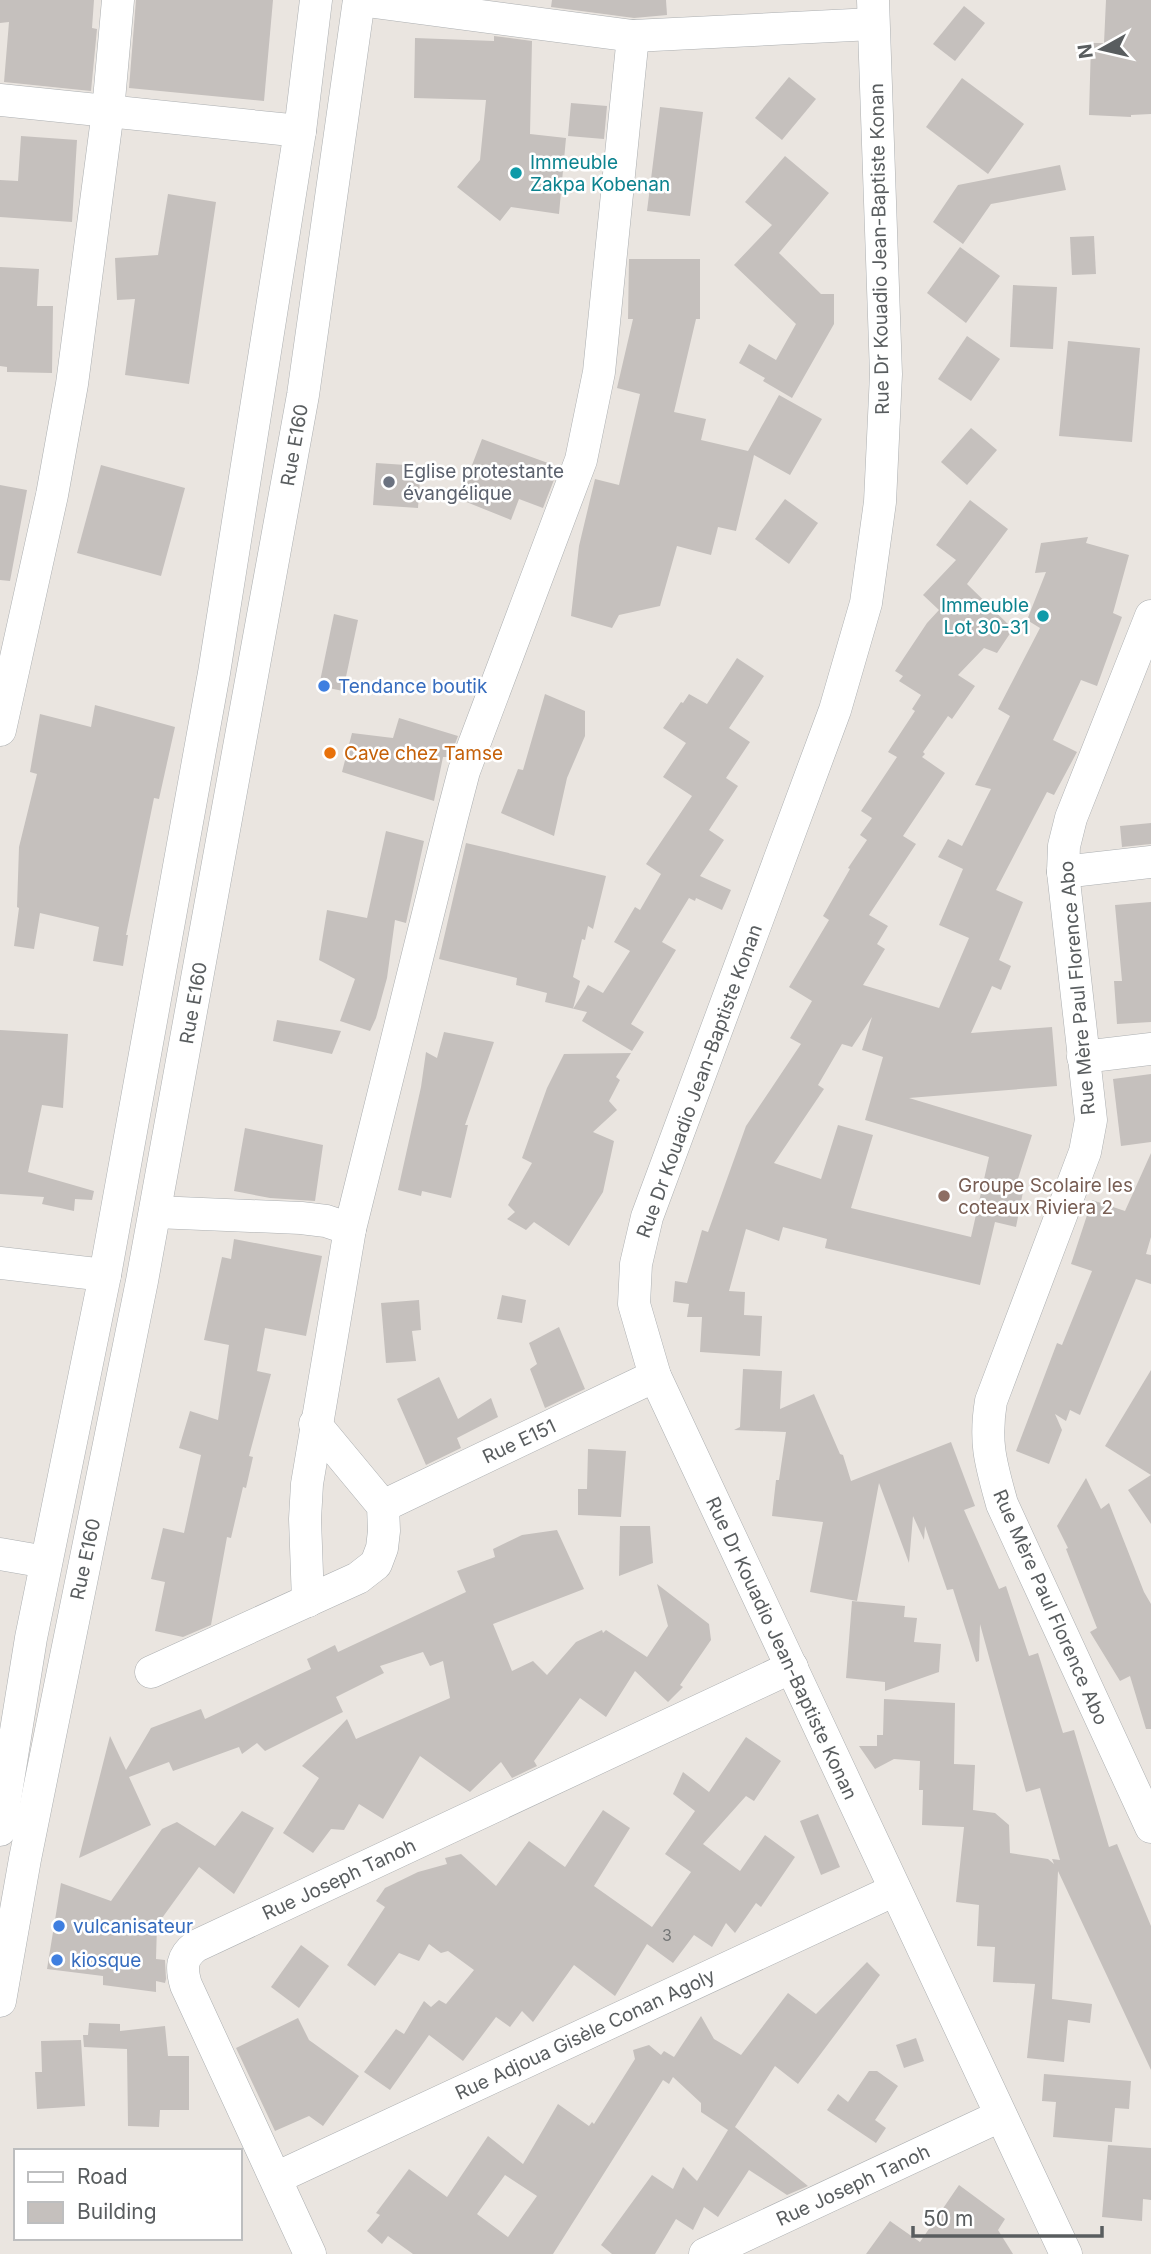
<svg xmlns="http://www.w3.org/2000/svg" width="1151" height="2254" font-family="Inter,sans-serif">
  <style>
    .building { fill: #c5c0bd; fill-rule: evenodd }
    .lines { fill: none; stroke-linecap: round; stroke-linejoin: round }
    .minor-casing { stroke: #acafb1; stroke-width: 33 }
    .minor { stroke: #fff; stroke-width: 32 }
    .culture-dot { fill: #0f9aa8; stroke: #fff; stroke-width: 2.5 }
    .worship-dot { fill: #6b7280; stroke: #fff; stroke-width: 2.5 }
    .shop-dot { fill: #3f7fe0; stroke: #fff; stroke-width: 2.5 }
    .food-dot { fill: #e8710a; stroke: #fff; stroke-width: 2.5 }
    .education-dot { fill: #8d6e63; stroke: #fff; stroke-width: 2.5 }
    .labels { text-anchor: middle; stroke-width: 5; stroke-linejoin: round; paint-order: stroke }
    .number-label { font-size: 16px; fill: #747676 }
    .culture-label { font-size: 19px; fill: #0d838f; stroke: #fff; text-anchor: start }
    .street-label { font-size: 19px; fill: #595d5f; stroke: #fff }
    .worship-label { font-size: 19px; fill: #5b616d; stroke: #fff; text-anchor: start }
    .shop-label { font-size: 19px; fill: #366cbe; stroke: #fff; text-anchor: start }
    .food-label { font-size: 19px; fill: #c56008; stroke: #fff; text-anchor: start }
    .education-label { font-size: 19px; fill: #785e54; stroke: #fff; text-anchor: start }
  </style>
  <rect width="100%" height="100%" fill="#eae5e0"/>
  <g class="building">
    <polygon points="0,0 94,0 92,28 97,29 91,91 4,82 9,22 0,23"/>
    <polygon points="136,0 273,0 264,101 129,88"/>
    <polygon points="552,0 666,0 667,15 634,18 551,7"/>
    <polygon points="1106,0 1151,0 1151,114 1131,115 1131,117 1089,115 1091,43 1104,43"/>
    <polygon points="964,6 985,23 955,61 933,44"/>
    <polygon points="494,36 532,41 530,134 566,138 559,214 511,207 500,221 457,187 480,160 486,100 414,98 415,38 494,41"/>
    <polygon points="789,77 816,99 782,140 755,118"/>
    <polygon points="962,78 1024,124 988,174 926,127"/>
    <polygon points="571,103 607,106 604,139 568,136"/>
    <polygon points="660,107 703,112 690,216 647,211"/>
    <polygon points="21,136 77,140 72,222 0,217 0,180 18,181"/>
    <polygon points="785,156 829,193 779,253 821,294 834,294 834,324 792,398 763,381 765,378 739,363 749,344 776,360 796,324 734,265 772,225 745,202"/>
    <polygon points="1060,165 1066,190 991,204 963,244 933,222 958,185"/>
    <polygon points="168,194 216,202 189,384 125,375 135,299 117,300 115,258 158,255"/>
    <polygon points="1094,236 1096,274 1072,275 1070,237"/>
    <polygon points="960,247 1000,276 966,323 927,293"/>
    <polygon points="629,259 700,259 700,319 696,319 674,412 706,419 701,440 748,451 779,395 822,419 790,475 754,455 736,531 718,527 711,555 677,546 660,606 619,615 612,628 571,616 579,546 595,479 619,485 640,394 617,388 633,319 628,319"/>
    <polygon points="0,267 39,269 37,306 53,306 52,373 7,372 7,367 0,366"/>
    <polygon points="1013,285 1057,287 1053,349 1010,347"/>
    <polygon points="967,336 1000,359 971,401 938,379"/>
    <polygon points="1068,341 1140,348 1132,442 1059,436"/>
    <polygon points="971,428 997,450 967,485 941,462"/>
    <polygon points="482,439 559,467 543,508 519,499 511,520 459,499"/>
    <polygon points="376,463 421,466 418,508 373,505"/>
    <polygon points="101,465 185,488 161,576 77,553"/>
    <polygon points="0,485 27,490 10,581 0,580"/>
    <polygon points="785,499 818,523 789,564 755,539"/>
    <path d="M970,500L1008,529L967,584L1013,629L997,653L984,648L958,675L975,686L952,719L948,716L923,752L925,754L922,757L945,773L903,836L916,844L869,915L888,926L877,944L885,949L863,985L939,1008L969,938L939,925L963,869L938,857L948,839L962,846L991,789L975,785L1010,716L998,709L1040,628L1027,620L1046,572L1035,573L1041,543L1088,537L1086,543L1129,555L1113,613L1122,617L1097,686L1081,680L1053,740L1077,752L1054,795L1047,792L996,890L1023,902L999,960L1011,966L1001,990L992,986L971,1033L1052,1027L1057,1086L909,1098L1032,1135L1016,1185L1024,1187L1016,1227L995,1222L980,1285L825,1248L827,1239L783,1227L779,1241L746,1229L729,1291L745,1292L744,1315L762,1316L760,1356L700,1352L702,1317H687L689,1304L673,1302L675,1281L687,1283L702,1230L708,1232L746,1126L801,1044L790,1038L812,1001L789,987L829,920L823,916L850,869L848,868L867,840L860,835L872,818L861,811L897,757L888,752L915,711L912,709L921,695L899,681L903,676L895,671L927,623L939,610L923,595L956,560L936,545ZM872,1017L862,1050L883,1057L865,1120L989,1157L971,1237L851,1208L873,1135L838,1125L821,1179L774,1163L824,1089L818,1085L842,1044L852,1047Z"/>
    <polygon points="334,614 358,620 343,691 319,686"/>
    <polygon points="737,658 764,676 729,728 750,742 726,778 738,786 709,830 724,840 700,876 731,890 722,910 696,898 695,901 689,898 662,942 676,950 631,1024 644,1032 632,1051 582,1021 587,1012 545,1002 547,993 516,985 517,978 439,959 466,843 606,876 593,929 588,926 585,940 582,939 573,977 580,981 573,1009 588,985 603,993 630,951 614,942 635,907 640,910 661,874 646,864 692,796 663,777 686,743 663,728 681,702 683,703 689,694 707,704"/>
    <polygon points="545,694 585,711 585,736 567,778 554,836 501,813 518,769 523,770"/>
    <polygon points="95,705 175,727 159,799 154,798 126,935 128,935 123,966 93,961 99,927 40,913 34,949 14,946 19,908 17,907 19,847 37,774 30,772 40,714 91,727"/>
    <polygon points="399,718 458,736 450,757 443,757 434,801 342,772 352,733 393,738"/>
    <polygon points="1151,823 1151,844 1122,847 1120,826"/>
    <polygon points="386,831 424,841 406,923 395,920 387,978 376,1018 370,1031 340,1021 355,979 319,960 327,910 367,918"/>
    <polygon points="1151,902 1151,1022 1117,1024 1114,981 1122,981 1115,905"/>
    <polygon points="277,1020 341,1031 332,1054 273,1041"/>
    <polygon points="0,1030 68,1034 63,1108 42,1105 28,1172 94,1191 92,1200 75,1199 74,1211 42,1204 44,1197 0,1194"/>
    <polygon points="444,1032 494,1042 465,1125 468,1125 451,1198 422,1191 421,1196 398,1190 421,1087 426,1052 437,1058"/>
    <polygon points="631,1053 616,1077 620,1080 609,1101 617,1110 593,1132 614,1141 603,1192 569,1246 534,1222 526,1230 507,1219 515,1212 508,1205 532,1163 522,1158 547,1088 564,1054"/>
    <polygon points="1151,1074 1151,1142 1121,1146 1113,1079"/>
    <polygon points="245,1128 323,1145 315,1201 270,1198 234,1191"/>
    <polygon points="1151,1153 1151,1237 1146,1254 1151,1255 1151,1284 1136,1279 1080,1415 1070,1410 1066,1421 1055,1414 1062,1430 1049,1464 1016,1451 1057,1343 1062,1345 1092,1271 1071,1264 1092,1200 1125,1211"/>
    <polygon points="234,1239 322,1256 306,1336 265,1328 257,1371 271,1374 249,1456 253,1457 246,1488 243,1487 231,1538 227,1537 211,1625 183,1637 155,1631 165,1582 151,1579 163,1528 184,1533 201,1455 179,1448 190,1411 218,1420 229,1345 204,1340 222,1257 231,1259"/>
    <polygon points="502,1295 526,1300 522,1323 497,1319"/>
    <polygon points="419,1300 421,1330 412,1331 416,1361 386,1363 381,1303"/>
    <polygon points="559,1327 585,1389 545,1408 530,1369 537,1364 529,1343"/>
    <polygon points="743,1369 782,1371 780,1409 814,1394 840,1454 843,1455 851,1481 951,1442 975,1506 964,1510 999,1589 1006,1586 1029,1656 1038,1653 1063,1733 1074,1730 1109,1847 1117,1844 1151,1926 1151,2070 1058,1871 1052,1999 1092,2004 1090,2023 1068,2020 1064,2062 1027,2058 1035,1984 993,1982 995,1947 977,1946 979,1905 956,1902 964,1827 922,1825 923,1790 919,1790 920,1761 894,1759 875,1769 859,1746 877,1746 877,1735 883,1735 884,1699 955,1703 954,1764 975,1765 973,1810 995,1813 1009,1825 1010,1853 1048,1859 1054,1864 1052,1859 1060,1860 1040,1788 1026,1792 980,1624 979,1661 976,1662 953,1589 947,1590 925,1526 924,1540 913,1516 909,1563 879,1483 857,1601 810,1592 823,1522 772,1516 776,1480 779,1480 786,1432 734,1430 740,1427"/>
    <polygon points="1151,1370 1151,1475 1105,1446"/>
    <polygon points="439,1377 458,1419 491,1398 498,1417 457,1438 461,1448 426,1465 397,1399"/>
    <polygon points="588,1449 626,1451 621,1517 578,1515 578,1489 587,1489"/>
    <polygon points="1151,1475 1151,1524 1128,1490"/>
    <polygon points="1086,1478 1101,1509 1109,1503 1144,1592 1151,1604 1151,1729 1146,1729 1130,1676 1120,1681 1090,1632 1097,1628 1066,1549 1068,1548 1057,1526"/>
    <polygon points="620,1526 650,1526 653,1563 619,1576"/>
    <polygon points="557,1530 584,1589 493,1624 512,1671 533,1661 547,1675 576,1642 602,1630 603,1633 606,1630 647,1657 668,1626 657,1584 709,1624 711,1640 680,1685 683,1687 668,1702 635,1671 606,1717 580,1698 534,1761 537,1766 512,1778 501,1762 470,1792 420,1756 383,1819 359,1804 344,1830 331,1829 313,1853 283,1833 319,1778 302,1766 347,1719 356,1739 450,1698 443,1661 430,1666 423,1652 380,1666 384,1673 336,1697 343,1712 265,1751 257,1743 242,1754 239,1747 173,1771 169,1762 129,1777 151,1825 79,1858 110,1736 126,1770 151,1728 201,1709 205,1719 311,1669 307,1659 335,1645 338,1652 466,1592 457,1571 495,1557 493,1549 522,1535"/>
    <polygon points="852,1601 905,1606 904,1617 917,1618 914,1642 941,1644 939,1672 885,1691 885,1682 846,1678"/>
    <polygon points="746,1737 781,1761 754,1801 746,1796 703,1844 740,1871 765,1835 795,1857 761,1907 756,1903 735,1933 726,1923 712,1947 694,1935 673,1963 647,1944 615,1996 574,1965 533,2022 522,2011 510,2027 496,2017 463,2061 429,2035 390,2090 364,2072 396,2029 404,2034 424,2001 431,2007 439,2000 446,2004 474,1970 448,1951 441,1953 429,1944 419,1961 399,1953 375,1986 347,1965 385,1907 376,1901 385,1888 418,1872 447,1864 445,1858 461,1854 496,1886 529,1841 565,1867 603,1810 630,1828 594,1886 652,1927 691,1872 665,1854 695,1811 673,1794 683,1772 709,1792"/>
    <polygon points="242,1811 274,1828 234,1894 199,1867 157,1925 156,1959 165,1960 166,1979 165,1983 156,1981 156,1992 103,1985 103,1976 47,1969 61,1883 111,1901 162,1829 177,1822 215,1846"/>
    <polygon points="818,1814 840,1867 821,1875 800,1821"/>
    <polygon points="301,1945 329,1966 299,2008 271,1987"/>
    <path d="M867,1962L880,1975L798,2084L775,2066L735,2127L808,2186L787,2195L749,2170L718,2217L704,2207L693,2230L676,2219L655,2254H612L601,2245L652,2175L673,2189L683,2167L697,2181L728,2130L701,2112V2103L673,2077L669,2084L663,2080L553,2254H413L388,2236L382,2244L367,2231L380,2215L376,2213L409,2169L447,2197L488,2136L523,2164L558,2104L589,2126L592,2122L594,2124L635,2059L633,2050L649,2045L661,2055L664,2051L674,2057L701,2016L714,2039L741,2055L788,1993L816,2014ZM505,2175L537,2196L508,2237L477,2214Z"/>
    <polygon points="298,2018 309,2040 359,2076 323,2126 309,2116 275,2131 236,2048"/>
    <polygon points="89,2023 120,2024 120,2031 165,2026 168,2056 189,2056 189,2110 160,2110 159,2127 128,2126 127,2049 84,2047 83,2035 88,2035"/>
    <polygon points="916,2038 924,2061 904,2068 896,2045"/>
    <polygon points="81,2040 85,2106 37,2109 35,2072 42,2072 41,2041"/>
    <polygon points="869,2071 877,2071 898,2086 875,2120 886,2128 876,2143 827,2110 838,2094 848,2102"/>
    <polygon points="1044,2074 1131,2081 1129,2109 1115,2108 1112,2142 1053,2137 1056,2102 1042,2101"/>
    <polygon points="1108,2145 1151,2148 1151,2200 1143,2199 1142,2221 1102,2217"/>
    <polygon points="959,2185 1005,2219 998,2230 1013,2254 866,2254 890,2221 920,2242"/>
  </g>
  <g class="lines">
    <defs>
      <g id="minor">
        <polyline points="359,0 633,36 873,24"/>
        <polyline points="873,0 886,374 880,502 866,603 835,710 647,1217 636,1264 634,1304 655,1376 1066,2254"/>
        <polyline points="0,100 300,131"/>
        <path d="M1151,616L1071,818L1064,846L1063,872L1091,1120L1085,1152L991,1401C984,1443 991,1464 1002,1504L1151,1827"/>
        <polyline points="0,730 52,495 72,384 108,111 118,0"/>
        <polyline points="1063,872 1151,862"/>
        <polyline points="1083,1057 1151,1049"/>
        <polyline points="155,1212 301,1218 326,1221 350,1229"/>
        <polyline points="0,1263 105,1275"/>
        <polyline points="383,1506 655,1376"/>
        <polyline points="0,1554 46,1562"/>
        <polyline points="308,1601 305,1519 307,1484 350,1229 452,817 464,771 581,460 599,372 633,36"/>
        <polyline points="151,1672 358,1578 376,1564 382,1548 384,1531 383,1506 315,1424"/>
        <polyline points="0,1830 31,1638 105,1275 214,673 300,131 316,0"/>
        <polyline points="0,2001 25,1859 142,1281 303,395 359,0"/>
        <polyline points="276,2178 895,1890"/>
        <path d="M310,2254L186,1985C181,1968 181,1957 196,1946L792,1667"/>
        <polyline points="705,2254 1000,2116"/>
      </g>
    </defs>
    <use href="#minor" class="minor-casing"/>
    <use href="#minor" class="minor"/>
  </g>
  <g class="culture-dot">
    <circle cx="516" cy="173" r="7"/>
    <circle cx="1043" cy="616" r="7"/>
  </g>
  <circle class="worship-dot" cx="389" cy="482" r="7"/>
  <g class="shop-dot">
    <circle cx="324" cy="686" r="7"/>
    <circle cx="59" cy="1926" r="7"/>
    <circle cx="57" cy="1960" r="7"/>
  </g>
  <circle class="food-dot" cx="330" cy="753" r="7"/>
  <circle class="education-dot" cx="944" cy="1196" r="7"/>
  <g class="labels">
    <g class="number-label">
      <text x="667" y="1941">3</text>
    </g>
    <g class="culture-label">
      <text x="530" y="169">Immeuble<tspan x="530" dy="22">Zakpa Kobenan</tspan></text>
      <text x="1029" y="612" text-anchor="end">Immeuble<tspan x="1029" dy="22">Lot 30-31</tspan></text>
    </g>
    <g class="street-label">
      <text transform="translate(879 249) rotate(-91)" y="7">Rue Dr Kouadio Jean-Baptiste Konan</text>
      <text transform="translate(294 445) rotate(-80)" y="7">Rue E160</text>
      <text transform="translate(1077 988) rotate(-95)" y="7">Rue Mère Paul Florence Abo</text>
      <text transform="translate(193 1003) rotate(-80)" y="7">Rue E160</text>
      <text transform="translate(699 1081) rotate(-70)" y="7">Rue Dr Kouadio Jean-Baptiste Konan</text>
      <text transform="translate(519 1441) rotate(-25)" y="7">Rue E151</text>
      <text transform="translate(85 1559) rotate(-78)" y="7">Rue E160</text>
      <text transform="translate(1051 1607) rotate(66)" y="7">Rue Mère Paul Florence Abo</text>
      <text transform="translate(782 1648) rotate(65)" y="7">Rue Dr Kouadio Jean-Baptiste Konan</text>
      <text transform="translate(339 1879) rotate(-25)" y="7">Rue Joseph Tanoh</text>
      <text transform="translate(585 2034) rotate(-25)" y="7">Rue Adjoua Gisèle Conan Agoly</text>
      <text transform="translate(853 2185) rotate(-25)" y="7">Rue Joseph Tanoh</text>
    </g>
    <g class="worship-label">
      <text x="403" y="478">Eglise protestante<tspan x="403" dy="22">évangélique</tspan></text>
    </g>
    <g class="shop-label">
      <text x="338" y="693">Tendance boutik</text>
      <text x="73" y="1933">vulcanisateur</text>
      <text x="71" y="1967">kiosque</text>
    </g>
    <g class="food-label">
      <text x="344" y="760">Cave chez Tamse</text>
    </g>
    <g class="education-label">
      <text x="958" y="1192">Groupe Scolaire les<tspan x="958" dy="22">coteaux Riviera 2</tspan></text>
    </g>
  </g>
  <rect x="14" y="2149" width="228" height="91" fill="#ffffff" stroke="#bdbebf" stroke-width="2"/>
  <rect x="28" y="2172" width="35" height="10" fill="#ffffff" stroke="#bdbebf" stroke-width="2"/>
  <text x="77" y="2184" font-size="21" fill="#595d5f">Road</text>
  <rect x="28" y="2202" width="35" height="21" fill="#c5c0bd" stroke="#bdbebf" stroke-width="2"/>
  <text x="77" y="2219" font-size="21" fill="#595d5f">Building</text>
  <g transform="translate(1102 49) rotate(262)" stroke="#ffffff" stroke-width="5" paint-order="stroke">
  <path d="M0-5L12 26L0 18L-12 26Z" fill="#595d5f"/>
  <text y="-10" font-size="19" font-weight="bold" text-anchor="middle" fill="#595d5f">N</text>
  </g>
  <path d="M913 2226v10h189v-10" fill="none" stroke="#595d5f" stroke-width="3.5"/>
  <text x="923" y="2226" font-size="21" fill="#595d5f" stroke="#ffffff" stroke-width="5" paint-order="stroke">50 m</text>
</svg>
